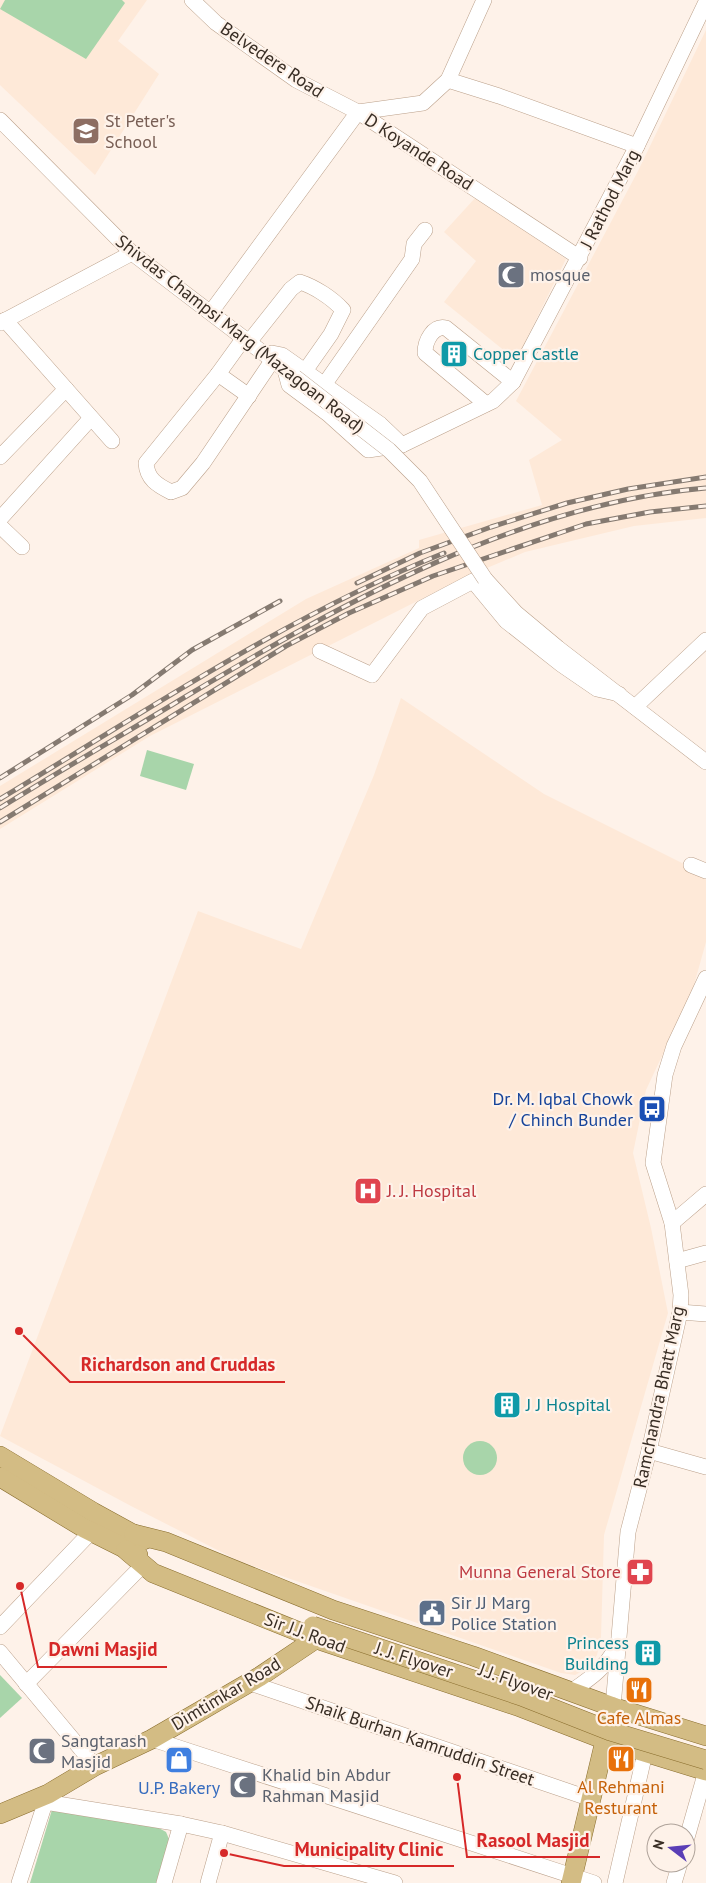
<svg xmlns="http://www.w3.org/2000/svg" width="706" height="1883" font-family="'PT Sans',sans-serif">
  <style>
    .built { fill: #fee9d8 }
    .green { fill: #a8d5aa }
    .lines { fill: none; stroke-linecap: round; stroke-linejoin: round }
    .minor-casing { stroke: #bba08a; stroke-width: 16 }
    .major-casing { stroke: #896d2d; stroke-width: 20 }
    .minor { stroke: #fff; stroke-width: 15 }
    .major { stroke: #d3bc84; stroke-width: 19 }
    .rail-casing { stroke: #857a71; stroke-width: 5 }
    .rail { stroke: #fef2e9; stroke-width: 3; stroke-dasharray: 9; stroke-linecap: butt }
    .minor-bridge-casing { stroke: #bba08a; stroke-width: 16; stroke-linecap: butt }
    .major-bridge-casing { stroke: #896d2d; stroke-width: 20; stroke-linecap: butt }
    .minor-bridge { stroke: #fff; stroke-width: 15 }
    .major-bridge { stroke: #d3bc84; stroke-width: 19 }
    .labels { text-anchor: middle; stroke-width: 4.5; stroke-linejoin: round; paint-order: stroke }
    .street-label { font-size: 18px; fill: #382d24; stroke: #fef2e9 }
    .education-label { font-size: 18px; fill: #785e54; stroke: #fef2e9; text-anchor: start }
    .worship-label { font-size: 18px; fill: #5b616d; stroke: #fef2e9; text-anchor: start }
    .culture-label { font-size: 18px; fill: #0d838f; stroke: #fef2e9; text-anchor: start }
    .transit-label { font-size: 18px; fill: #164399; stroke: #fef2e9; text-anchor: end }
    .health-label { font-size: 18px; fill: #be3a42; stroke: #fef2e9; text-anchor: start }
    .service-label { font-size: 18px; fill: #4e5e75; stroke: #fef2e9; text-anchor: start }
    .food-label { font-size: 18px; fill: #c56008; stroke: #fef2e9 }
    .shop-label { font-size: 18px; fill: #366cbe; stroke: #fef2e9 }
    .leader { fill: none; stroke: #d62828; stroke-width: 2 }
    .callout-dot { fill: #d62828; stroke: #fef2e9; stroke-width: 2 }
    .callout-label { font-size: 19px; text-anchor: middle; font-weight: bold; fill: #d62828; stroke: #fef2e9; stroke-width: 4.5; stroke-linejoin: round; paint-order: stroke }
  </style>
  <rect width="100%" height="100%" fill="#fef2e9"/>
  <g class="built">
    <polygon points="0,0 147,0 118,41 159,74 95,175 0,85"/>
    <polygon points="706,30 706,518 634,526 525,552 461,579 150,736 0,829 0,786 306,599 419,548 419,540 542,505 529,460 562,440 516,401 638,171"/>
    <polygon points="476,197 566,259 516,360 444,302 476,261 444,232"/>
    <polygon points="401,698 544,794 706,875 706,942 692,992 646,1090 633,1153 651,1228 668,1313 604,1535 601,1637 597,1655 588,1668 575,1675 561,1673 239,1561 131,1506 0,1436 198,911 301,949 374,775"/>
  </g>
  <g class="green">
    <polygon points="5,0 122,0 125,3 86,59 0,9"/>
    <polygon points="147,750 194,764 186,790 140,776"/>
    <circle cx="480" cy="1458" r="17"/>
    <polygon points="0,1675 22,1698 0,1718"/>
    <polygon points="54,1803 159,1828 166,1832 169,1839 161,1883 30,1883"/>
  </g>
  <g class="lines">
    <defs>
      <g id="minor">
        <polyline points="192,0 216,23 296,80 358,112 580,258"/>
        <polyline points="448,80 499,96 637,146"/>
        <polyline points="358,112 423,103 448,80 484,0"/>
        <polyline points="0,120 132,253 292,375"/>
        <polyline points="211,312 358,112"/>
        <polyline points="5,320 112,441"/>
        <polyline points="0,323 132,253"/>
        <path d="M244,338L218,374L146,463C147,479 157,485 171,492L182,488L203,463L272,361"/>
        <path d="M249,342L291,289L300,282C315,287 332,298 343,310L331,334L305,371"/>
        <polyline points="272,353 282,355 380,424 402,445"/>
        <polyline points="285,370 289,385 328,414 368,450 402,445 493,401 513,382 637,146 706,2"/>
        <polyline points="218,374 249,396"/>
        <polyline points="324,385 412,259 414,244 425,230"/>
        <path d="M486,404L425,353C425,341 433,325 446,328L513,382"/>
        <polyline points="0,457 66,389"/>
        <polyline points="0,519 91,418"/>
        <polyline points="0,526 22,547"/>
        <polyline points="485,579 516,613 558,648 706,762"/>
        <polyline points="320,651 372,675 422,608 473,581 506,621 562,665 597,689 619,694"/>
        <polyline points="635,707 706,640"/>
        <polyline points="691,865 706,871"/>
        <polyline points="672,1223 706,1194"/>
        <polyline points="677,1261 706,1253"/>
        <polyline points="680,1312 706,1314"/>
        <polyline points="649,1451 706,1467"/>
        <polyline points="0,1627 91,1532"/>
        <polyline points="0,1652 95,1766"/>
        <polyline points="250,1683 591,1799"/>
        <polyline points="26,1684 143,1565"/>
        <path d="M572,1691C592,1677 604,1669 616,1648"/>
        <polyline points="613,1707 628,1532 649,1451 680,1312 681,1295 672,1223 653,1163 665,1075 674,1046 706,978"/>
        <polyline points="152,1739 594,1883"/>
        <polyline points="45,1802 181,1824 222,1833 395,1883"/>
        <polyline points="686,1841 706,1771"/>
        <polyline points="19,1883 48,1794"/>
        <polyline points="164,1883 181,1824"/>
        <polyline points="208,1883 222,1833"/>
        <polyline points="615,1883 645,1753"/>
        <polyline points="674,1883 680,1863"/>
      </g>
      <g id="major">
        <polyline points="0,1456 93,1512 144,1540"/>
        <polyline points="0,1477 84,1528 138,1555"/>
        <polyline points="134,1534 166,1542 333,1610 473,1656 613,1707 706,1736"/>
        <polyline points="126,1550 153,1573 322,1641 517,1706 605,1740 706,1771"/>
        <polyline points="0,1814 48,1794 95,1766 152,1739 259,1677 317,1638"/>
        <polyline points="571,1883 613,1707"/>
      </g>
    </defs>
    <use href="#minor" class="minor-casing"/>
    <use href="#major" class="major-casing"/>
    <use href="#minor" class="minor"/>
    <use href="#major" class="major"/>
    <defs>
      <g id="rail">
        <polyline points="357,583 420,553 491,527 567,503 628,489 706,477"/>
        <polyline points="0,778 132,695 192,650 280,601"/>
        <path d="M0,799C145,712 287,616 444,553"/>
        <path d="M0,808C61,770 124,734 185,697C344,602 519,504 706,488"/>
        <polyline points="0,822 286,646 349,613 433,576 586,524 650,512 706,506"/>
      </g>
    </defs>
    <use href="#rail" class="rail-casing"/>
    <use href="#rail" class="rail"/>
    <defs>
      <polyline id="minor-bridge" points="295,377 389,450 420,481 485,579"/>
      <polyline id="major-bridge" points="313,1626 521,1696 610,1731 706,1760"/>
    </defs>
    <use href="#minor-bridge" class="minor-bridge-casing"/>
    <use href="#major-bridge" class="major-bridge-casing"/>
    <use href="#minor-bridge" class="minor-bridge"/>
    <use href="#major-bridge" class="major-bridge"/>
  </g>
  <defs>
    <symbol id="school-square" viewBox="-11 -11 22 22"><rect x="-9" y="-9" width="18" height="18" rx="4" fill="#8d6e63" stroke="#fef2e9"/><path d="M0-5L7-2L0 1L-7-2ZM-4 1L0 2.5L4 1V4Q0 6-4 4Z" fill="#fff"/></symbol>
    <symbol id="mosque-square" viewBox="-11 -11 22 22"><rect x="-9" y="-9" width="18" height="18" rx="4" fill="#6b7280" stroke="#fef2e9"/><path d="M3.5-4.9A6 6 0 1 0 3.5 4.9A5 5 0 1 1 3.5-4.9Z" fill="#fff"/></symbol>
    <symbol id="building-square" viewBox="-11 -11 22 22"><rect x="-9" y="-9" width="18" height="18" rx="4" fill="#0f9aa8" stroke="#fef2e9"/><path d="M-4-6H4V6H1V3H-1V6H-4ZM-2.5-4.3h1.7v1.8h-1.7ZM.8-4.3h1.7v1.8H.8ZM-2.5-1h1.7V.8h-1.7ZM.8-1h1.7V.8H.8Z" fill="#fff"/></symbol>
    <symbol id="bus-square" viewBox="-11 -11 22 22"><rect x="-9" y="-9" width="18" height="18" rx="4" fill="#1a4fb4" stroke="#fef2e9"/><path d="M-5-6H5V4H4V6H2V4H-2V6H-4V4H-5ZM-3.5-4V0h7V-4ZM-3.5 1.2v1.5H-2V1.2ZM2 1.2v1.5H3.5V1.2Z" fill="#fff"/></symbol>
    <symbol id="hospital-square" viewBox="-11 -11 22 22"><rect x="-9" y="-9" width="18" height="18" rx="4" fill="#e0444e" stroke="#fef2e9"/><path d="M-5-5h3v3.5h4V-5h3V5h-3V1.5h-4V5h-3Z" fill="#fff"/></symbol>
    <symbol id="pharmacy-square" viewBox="-11 -11 22 22"><rect x="-9" y="-9" width="18" height="18" rx="4" fill="#e0444e" stroke="#fef2e9"/><path d="M-2-6h4v4h4v4h-4v4h-4v-4h-4v-4h4Z" fill="#fff"/></symbol>
    <symbol id="civic-square" viewBox="-11 -11 22 22"><rect x="-9" y="-9" width="18" height="18" rx="4" fill="#5c6f8a" stroke="#fef2e9"/><path d="M-.6-6.5H3V-4.5H.6V-3L4-1V1h2V6H-6V1h2V-1L-.6-3ZM-1.2 2.5V6h2.4V2.5Z" fill="#fff"/></symbol>
    <symbol id="restaurant-square" viewBox="-11 -11 22 22"><rect x="-9" y="-9" width="18" height="18" rx="4" fill="#e8710a" stroke="#fef2e9"/><path d="M-5-6h1v4h1v-4h1v4h1v-4h1v5L-1.5 .5V6h-2V.5L-5-1ZM5-6V6H3V1.5H1.5Q1.5-4 5-6Z" fill="#fff"/></symbol>
    <symbol id="shop-square" viewBox="-11 -11 22 22"><rect x="-9" y="-9" width="18" height="18" rx="4" fill="#3f7fe0" stroke="#fef2e9"/><path d="M-5-2.5h2.3a2.7 3.5 0 0 1 5.4 0H5L5.5 6h-11ZM-1.5-2.5h3a1.5 2.3 0 0 0-3 0Z" fill="#fff"/></symbol>
  </defs>
  <g fill-rule="evenodd">
    <use href="#school-square" x="70" y="115" width="32" height="32"/>
    <use href="#mosque-square" x="495" y="259" width="32" height="32"/>
    <use href="#building-square" x="438" y="338" width="32" height="32"/>
    <use href="#bus-square" x="636" y="1093" width="32" height="32"/>
    <use href="#hospital-square" x="352" y="1175" width="32" height="32"/>
    <use href="#building-square" x="491" y="1389" width="32" height="32"/>
    <use href="#pharmacy-square" x="624" y="1556" width="32" height="32"/>
    <use href="#civic-square" x="416" y="1597" width="32" height="32"/>
    <use href="#building-square" x="632" y="1637" width="32" height="32"/>
    <use href="#restaurant-square" x="623" y="1674" width="32" height="32"/>
    <use href="#mosque-square" x="26" y="1735" width="32" height="32"/>
    <use href="#restaurant-square" x="605" y="1743" width="32" height="32"/>
    <use href="#shop-square" x="163" y="1744" width="32" height="32"/>
    <use href="#mosque-square" x="227" y="1769" width="32" height="32"/>
  </g>
  <g class="labels">
    <g class="street-label">
      <text transform="translate(272 60) rotate(34)" y="6">Belvedere Road</text>
      <text transform="translate(419 152) rotate(33)" y="6">D Koyande Road</text>
      <text transform="translate(610 199) rotate(-63)" y="6">J Rathod Marg</text>
      <text transform="translate(240 334) rotate(38)" y="6">Shivdas Champsi Marg (Mazagoan Road)</text>
      <text transform="translate(659 1397) rotate(-78)" y="6">Ramchandra Bhatt Marg</text>
      <text transform="translate(305 1633) rotate(20)" y="6">Sir J.J. Road</text>
      <text transform="translate(414 1660) rotate(18)" y="6">J. J. Flyover</text>
      <text transform="translate(516 1682) rotate(20)" y="6">J.J. Flyover</text>
      <text transform="translate(226 1694) rotate(-31)" y="6">Dimtimkar Road</text>
      <text transform="translate(420 1741) rotate(19)" y="6">Shaik Burhan Kamruddin Street</text>
    </g>
    <g class="education-label">
      <text x="105" y="127">St Peter's<tspan x="105" dy="21">School</tspan></text>
    </g>
    <g class="worship-label">
      <text x="530" y="281">mosque</text>
      <text x="61" y="1747">Sangtarash<tspan x="61" dy="21">Masjid</tspan></text>
      <text x="262" y="1781">Khalid bin Abdur<tspan x="262" dy="21">Rahman Masjid</tspan></text>
    </g>
    <g class="culture-label">
      <text x="473" y="360">Copper Castle</text>
      <text x="526" y="1411">J J Hospital</text>
      <text x="629" y="1649" text-anchor="end">Princess<tspan x="629" dy="21">Building</tspan></text>
    </g>
    <g class="transit-label">
      <text x="633" y="1105">Dr. M. Iqbal Chowk<tspan x="633" dy="21">/ Chinch Bunder</tspan></text>
    </g>
    <g class="health-label">
      <text x="387" y="1197">J. J. Hospital</text>
      <text x="621" y="1578" text-anchor="end">Munna General Store</text>
    </g>
    <g class="service-label">
      <text x="451" y="1609">Sir JJ Marg<tspan x="451" dy="21">Police Station</tspan></text>
    </g>
    <g class="food-label">
      <text x="639" y="1724">Cafe Almas</text>
      <text x="621" y="1793">Al Rehmani<tspan x="621" dy="21">Resturant</tspan></text>
    </g>
    <g class="shop-label">
      <text x="179" y="1794">U.P. Bakery</text>
    </g>
  </g>
  <path class="leader" d="M19 1331L70 1382H285M20 1586L38 1667H167M457 1777L467 1857H600M224 1853L284 1866H454"/>
  <g class="callout-dot">
    <circle cx="19" cy="1331" r="5"/>
    <circle cx="20" cy="1586" r="5"/>
    <circle cx="457" cy="1777" r="5"/>
    <circle cx="224" cy="1853" r="5"/>
  </g>
  <g class="callout-label">
    <text x="178" y="1371">Richardson and Cruddas</text>
    <text x="103" y="1656">Dawni Masjid</text>
    <text x="533" y="1847">Rasool Masjid</text>
    <text x="369" y="1856">Municipality Clinic</text>
  </g>
  <g transform="translate(671 1848) rotate(286)"><circle r="24" fill="#fef2e9" stroke="#afa39a"/>
  <path d="M0-4L9 19L0 12L-9 19Z" fill="#5a3eb6"/>
  <text y="-8" font-size="14" font-weight="bold" text-anchor="middle" fill="#382d24">N</text>
  </g>
</svg>
